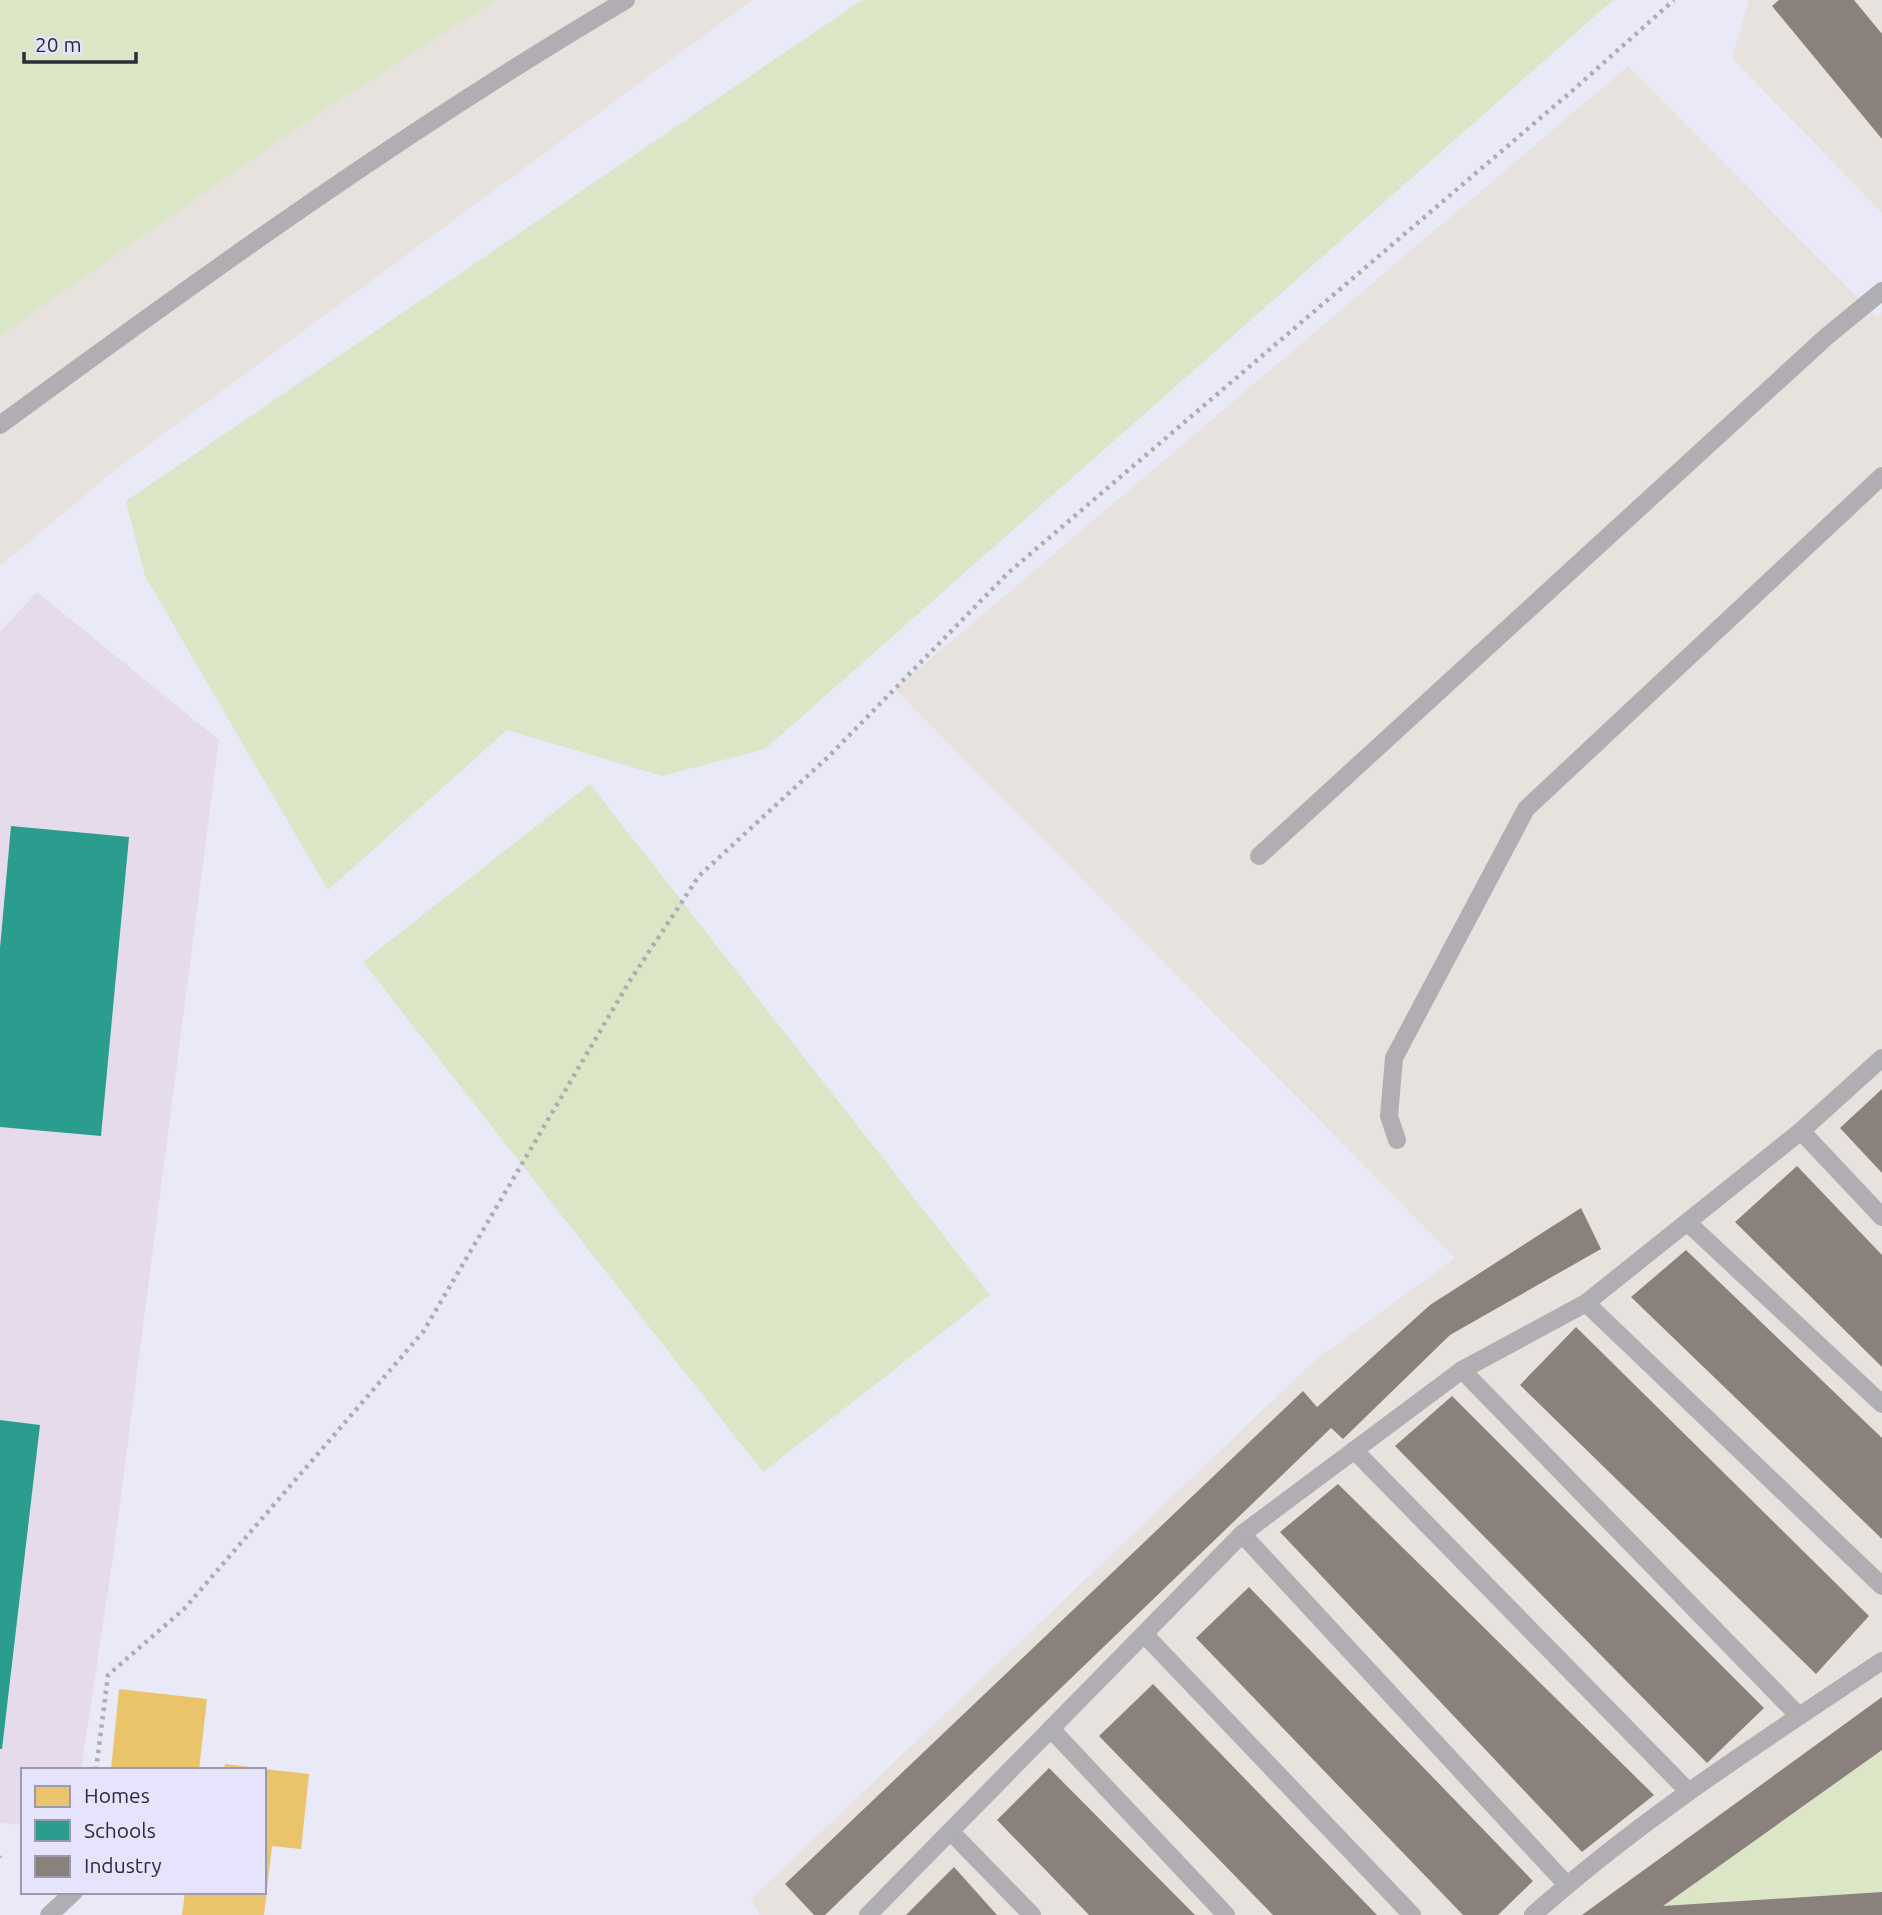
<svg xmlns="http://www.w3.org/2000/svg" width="1882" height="1915" font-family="Ubuntu,sans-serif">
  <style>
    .industrial { fill: #e7e2dd }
    .education { fill: #e6dbea }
    .green { fill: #dae6c6 }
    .homes { fill: #e9c46a }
    .schools { fill: #2a9d8f }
    .industry { fill: #8a817c }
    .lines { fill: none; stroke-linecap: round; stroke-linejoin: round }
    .path { stroke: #afadb2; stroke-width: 4.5; stroke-dasharray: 3.5 5; stroke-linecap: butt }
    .service { stroke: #b1aeb3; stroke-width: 18 }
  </style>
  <rect width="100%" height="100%" fill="#eae9f7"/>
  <g class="industrial">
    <polygon points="496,0 752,0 120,466 0,566 0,336 306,122"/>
    <polygon points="1749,0 1882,0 1882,213 1732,58"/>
    <polygon points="1628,66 1877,317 1882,312 1882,1750 1665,1905 1882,1892 1882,1915 759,1915 751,1899 1313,1362 1455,1258 895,689"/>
  </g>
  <polygon class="education" points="37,592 219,740 113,1557 81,1770 23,1770 23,1825 0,1823 0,632"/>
  <g class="green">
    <polygon points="0,0 496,0 306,122 0,336"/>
    <polygon points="862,0 1613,0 765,749 662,776 507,730 328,890 145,576 126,501"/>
    <polygon points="590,784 990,1295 763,1472 363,962"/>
    <polygon points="1882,1750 1882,1892 1663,1906"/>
  </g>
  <g class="homes">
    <polygon points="119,1689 207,1699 199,1770 111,1770"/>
    <polygon points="225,1764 259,1768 259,1770 224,1770"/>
    <polygon points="264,1769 309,1774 301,1849 272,1846 264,1915 182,1915 185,1892 264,1892"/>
  </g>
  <g class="schools">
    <polygon points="11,826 129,837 101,1136 0,1127 0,948"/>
    <polygon points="0,1420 40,1425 2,1749 0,1749"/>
  </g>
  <g class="industry">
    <polygon points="1779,0 1854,0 1882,34 1882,139 1772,6"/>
    <polygon points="1882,1089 1882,1173 1840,1128"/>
    <polygon points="1797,1166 1882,1255 1882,1367 1735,1222"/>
    <polygon points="1581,1208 1601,1249 1450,1335 1343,1439 1331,1428 825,1915 814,1915 785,1884 1303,1391 1317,1407 1430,1305"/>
    <polygon points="1686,1250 1882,1438 1882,1539 1631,1297"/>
    <polygon points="1576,1327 1869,1616 1816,1674 1520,1385"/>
    <polygon points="1452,1396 1764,1708 1707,1763 1395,1446"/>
    <polygon points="1338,1484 1654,1795 1582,1852 1280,1532"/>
    <polygon points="1249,1587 1533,1881 1498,1915 1463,1915 1196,1638"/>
    <polygon points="1153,1684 1377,1915 1273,1915 1099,1736"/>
    <polygon points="1882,1697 1882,1750 1663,1906 1882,1892 1882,1915 1582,1915"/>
    <polygon points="1049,1768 1195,1915 1089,1915 997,1820"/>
    <polygon points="954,1867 997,1915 906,1915"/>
  </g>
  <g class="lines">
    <g class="path">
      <polyline points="96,1770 108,1675 184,1609 423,1332 629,982 699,876 828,757 1008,573 1572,91 1674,0"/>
      <polyline points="0,1857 1,1856"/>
    </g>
    <g class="service">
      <path d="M0,425C203,276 409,128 626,0"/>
      <polyline points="1259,856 1826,337 1882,291"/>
      <polyline points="1801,1131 1882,1217"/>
      <polyline points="1397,1140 1389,1116 1394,1058 1526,809 1882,476"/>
      <polyline points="1688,1223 1882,1404"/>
      <polyline points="1586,1303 1882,1586"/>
      <polyline points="1462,1370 1799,1716"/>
      <polyline points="1354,1450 1688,1791"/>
      <polyline points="1242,1534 1567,1885"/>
      <polyline points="1144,1634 1412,1915"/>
      <polyline points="1051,1729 1226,1915"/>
      <polyline points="951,1832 1032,1915"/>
      <polyline points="49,1915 74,1892"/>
      <polyline points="868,1915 1242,1534 1462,1370 1586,1303 1801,1131 1882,1058"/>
      <path d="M1533,1915C1640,1819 1762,1741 1882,1661"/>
    </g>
  </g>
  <rect x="21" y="1768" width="245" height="126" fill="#e6e3fd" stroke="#9c9aad" stroke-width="2"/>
  <rect x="35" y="1786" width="35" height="21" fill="#e9c46a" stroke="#9c9aad" stroke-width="2"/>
  <text x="84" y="1803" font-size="21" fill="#2d2c36">Homes</text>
  <rect x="35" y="1820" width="35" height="21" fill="#2a9d8f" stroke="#9c9aad" stroke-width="2"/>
  <text x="84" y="1838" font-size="21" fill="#2d2c36">Schools</text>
  <rect x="35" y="1856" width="35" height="21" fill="#8a817c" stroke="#9c9aad" stroke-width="2"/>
  <text x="84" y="1873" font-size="21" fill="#2d2c36">Industry</text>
  <path d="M24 52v10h112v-10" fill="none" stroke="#2d2c36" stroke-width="3.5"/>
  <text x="35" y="52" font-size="21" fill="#2d2c36" stroke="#e6e3fd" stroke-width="5" paint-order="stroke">20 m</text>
</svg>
